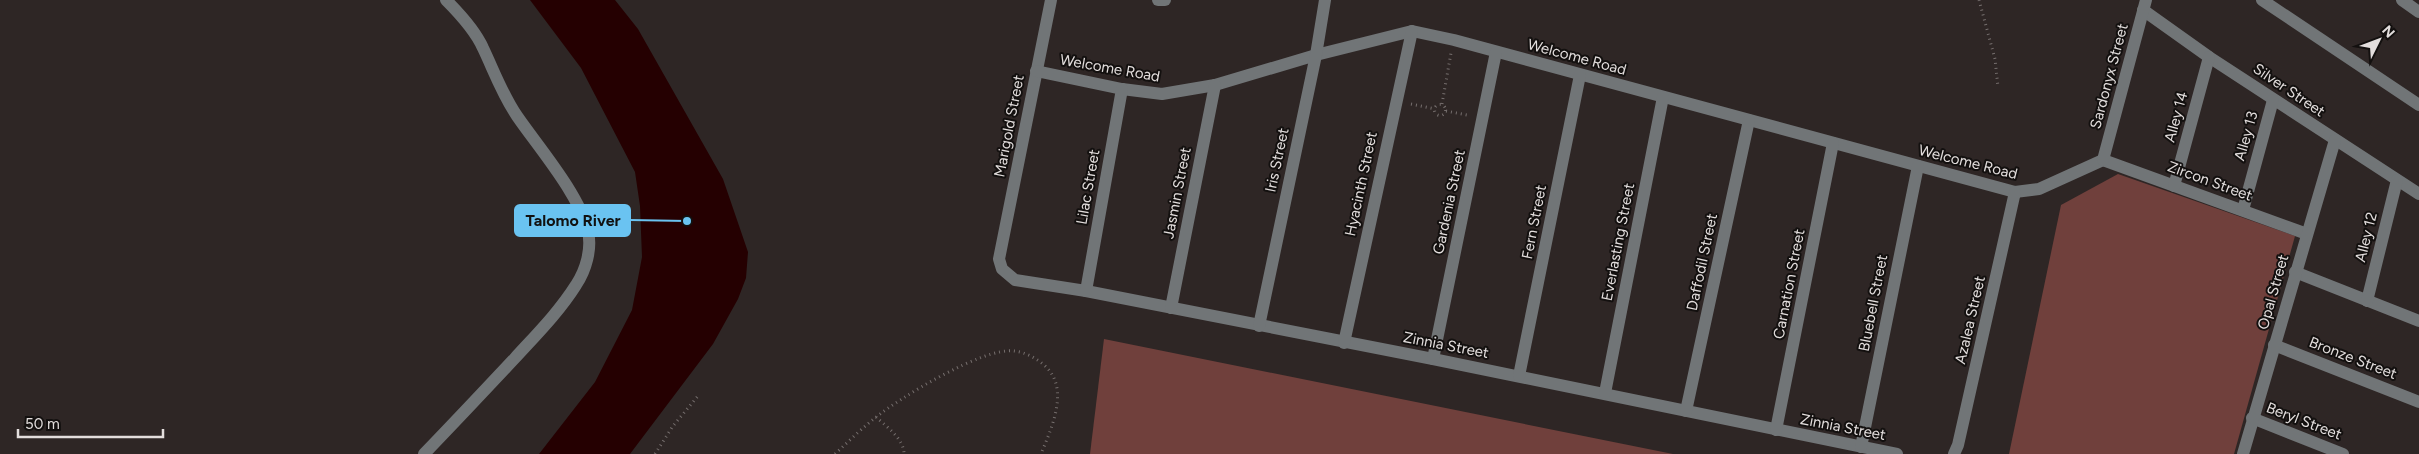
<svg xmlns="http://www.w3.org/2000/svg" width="2419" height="454" font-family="Figtree,sans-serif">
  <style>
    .green { fill: #70403c }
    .water { fill: #250001 }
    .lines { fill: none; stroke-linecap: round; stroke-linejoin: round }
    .path { stroke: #766f6e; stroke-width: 3; stroke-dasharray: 1 4; stroke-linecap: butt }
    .minor { stroke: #717577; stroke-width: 12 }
    .labels { text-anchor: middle; stroke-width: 4; stroke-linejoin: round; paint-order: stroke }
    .street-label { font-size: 15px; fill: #e3dedd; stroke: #13100f }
    .leader { fill: none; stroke: #6ac3f1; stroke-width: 2 }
    .callout-dot { fill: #6ac3f1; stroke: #13100f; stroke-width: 2 }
    .callout { fill: #6ac3f1; stroke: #6ac3f1; stroke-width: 2 }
    .callout-label { font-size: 16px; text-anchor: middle; font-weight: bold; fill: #111 }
  </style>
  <rect width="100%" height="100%" fill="#2e2625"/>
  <g class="green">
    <polygon points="2118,174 2295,236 2234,454 2009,454 2061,205"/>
    <polygon points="1104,339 1673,454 1090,454"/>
  </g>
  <polygon class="water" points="530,0 615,0 638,29 723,179 748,252 746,278 738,299 713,344 630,454 539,454 595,382 632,310 642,257 640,206 635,172 581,68"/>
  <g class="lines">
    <g class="path">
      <polyline points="1979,0 1995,59 1998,87"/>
      <polyline points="1411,104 1435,109"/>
      <polyline points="1442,104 1451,53"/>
      <circle cx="1440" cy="110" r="5.5"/>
      <polyline points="1446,111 1467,115"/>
      <path d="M876,417C887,427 904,439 904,454"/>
      <polyline points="655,454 673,426 698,396"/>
      <path d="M835,454C848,442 861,429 875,418C899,398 983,347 1014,351C1025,352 1036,358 1044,365C1071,388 1051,429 1041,454"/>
    </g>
    <g class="minor">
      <polyline points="1051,0 999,259 1002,269 1015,280 1086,291 1433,359 1897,454"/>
      <polyline points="1158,0 1165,0"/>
      <polyline points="2262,0 2419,105"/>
      <polyline points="2402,0 2419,12"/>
      <polyline points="2143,10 2209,57 2419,194"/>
      <polyline points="1036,71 1122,89 1162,94 1215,85 1316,55 1412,31 1454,40 2015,192 2039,189 2103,160"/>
      <polyline points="2103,160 2307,234"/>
      <polyline points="2103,160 2146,0"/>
      <polyline points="2174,186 2209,57"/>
      <polyline points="2243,210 2273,100"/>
      <polyline points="2295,272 2419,321"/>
      <polyline points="1086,291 1122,89"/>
      <polyline points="2367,301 2397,180"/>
      <polyline points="1171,308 1215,85"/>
      <polyline points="1259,326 1316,55 1325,0"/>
      <polyline points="1344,343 1412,31"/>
      <polyline points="2274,345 2419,402"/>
      <polyline points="1433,359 1496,52"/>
      <polyline points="1519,376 1580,75"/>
      <polyline points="1605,393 1663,97"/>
      <polyline points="1686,411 1749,120"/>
      <polyline points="2252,418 2343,454"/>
      <polyline points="1776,430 1833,143"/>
      <polyline points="1861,447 1918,166"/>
      <path d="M424,454C455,422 485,390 515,358C536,335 559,312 576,285C586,270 592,249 588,231C579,194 539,148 517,116C502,94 494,71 483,48C475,30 460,14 446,0"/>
      <polyline points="1954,454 1958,445 2015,192"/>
      <polyline points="2243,454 2335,140"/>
    </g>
  </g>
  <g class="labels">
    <g class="street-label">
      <text transform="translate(1577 57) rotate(15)" y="5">Welcome Road</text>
      <text transform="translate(1110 68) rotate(10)" y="5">Welcome Road</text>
      <text transform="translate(2109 76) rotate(-75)" y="5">Sardonyx Street</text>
      <text transform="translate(2289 90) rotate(34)" y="5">Silver Street</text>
      <text transform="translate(2176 117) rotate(-75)" y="5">Alley 14</text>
      <text transform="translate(1009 126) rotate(-79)" y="5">Marigold Street</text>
      <text transform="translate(2246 136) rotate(-74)" y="5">Alley 13</text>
      <text transform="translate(1277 160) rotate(-78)" y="5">Iris Street</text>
      <text transform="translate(1968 162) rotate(14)" y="5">Welcome Road</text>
      <text transform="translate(2210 181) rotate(20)" y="5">Zircon Street</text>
      <text transform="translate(1361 184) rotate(-78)" y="5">Hyacinth Street</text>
      <text transform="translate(1088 187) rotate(-80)" y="5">Lilac Street</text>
      <text transform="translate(1177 193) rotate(-79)" y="5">Jasmin Street</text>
      <text transform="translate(1449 202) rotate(-78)" y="5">Gardenia Street</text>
      <text transform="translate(1534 222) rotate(-79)" y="5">Fern Street</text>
      <text transform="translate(2366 237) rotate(-76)" y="5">Alley 12</text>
      <text transform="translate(1618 242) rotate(-79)" y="5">Everlasting Street</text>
      <text transform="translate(1702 262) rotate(-78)" y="5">Daffodil Street</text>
      <text transform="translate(1789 284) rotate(-79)" y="5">Carnation Street</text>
      <text transform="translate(2273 292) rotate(-74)" y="5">Opal Street</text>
      <text transform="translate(1873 303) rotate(-79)" y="5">Bluebell Street</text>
      <text transform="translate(1970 320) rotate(-77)" y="5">Azalea Street</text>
      <text transform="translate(1446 345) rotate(11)" y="5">Zinnia Street</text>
      <text transform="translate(2353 358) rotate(21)" y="5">Bronze Street</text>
      <text transform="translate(2304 421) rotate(21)" y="5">Beryl Street</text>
      <text transform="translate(1843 427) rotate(11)" y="5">Zinnia Street</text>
    </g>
  </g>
  <path class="leader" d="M687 221L630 220"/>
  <circle class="callout-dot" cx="687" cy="221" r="5"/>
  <rect class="callout" x="515" y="205" width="115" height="31" rx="5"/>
  <g class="callout-label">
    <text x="573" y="226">Talomo River</text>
  </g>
  <g transform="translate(2379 40) rotate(48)" stroke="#13100f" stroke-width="4" paint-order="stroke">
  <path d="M0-4L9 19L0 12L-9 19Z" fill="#e3dedd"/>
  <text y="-8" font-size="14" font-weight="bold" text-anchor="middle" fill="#e3dedd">N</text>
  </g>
  <path d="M18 429v8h145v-8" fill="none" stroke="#e3dedd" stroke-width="2.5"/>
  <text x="25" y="429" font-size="15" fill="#e3dedd" stroke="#13100f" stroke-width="4" paint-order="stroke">50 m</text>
</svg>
